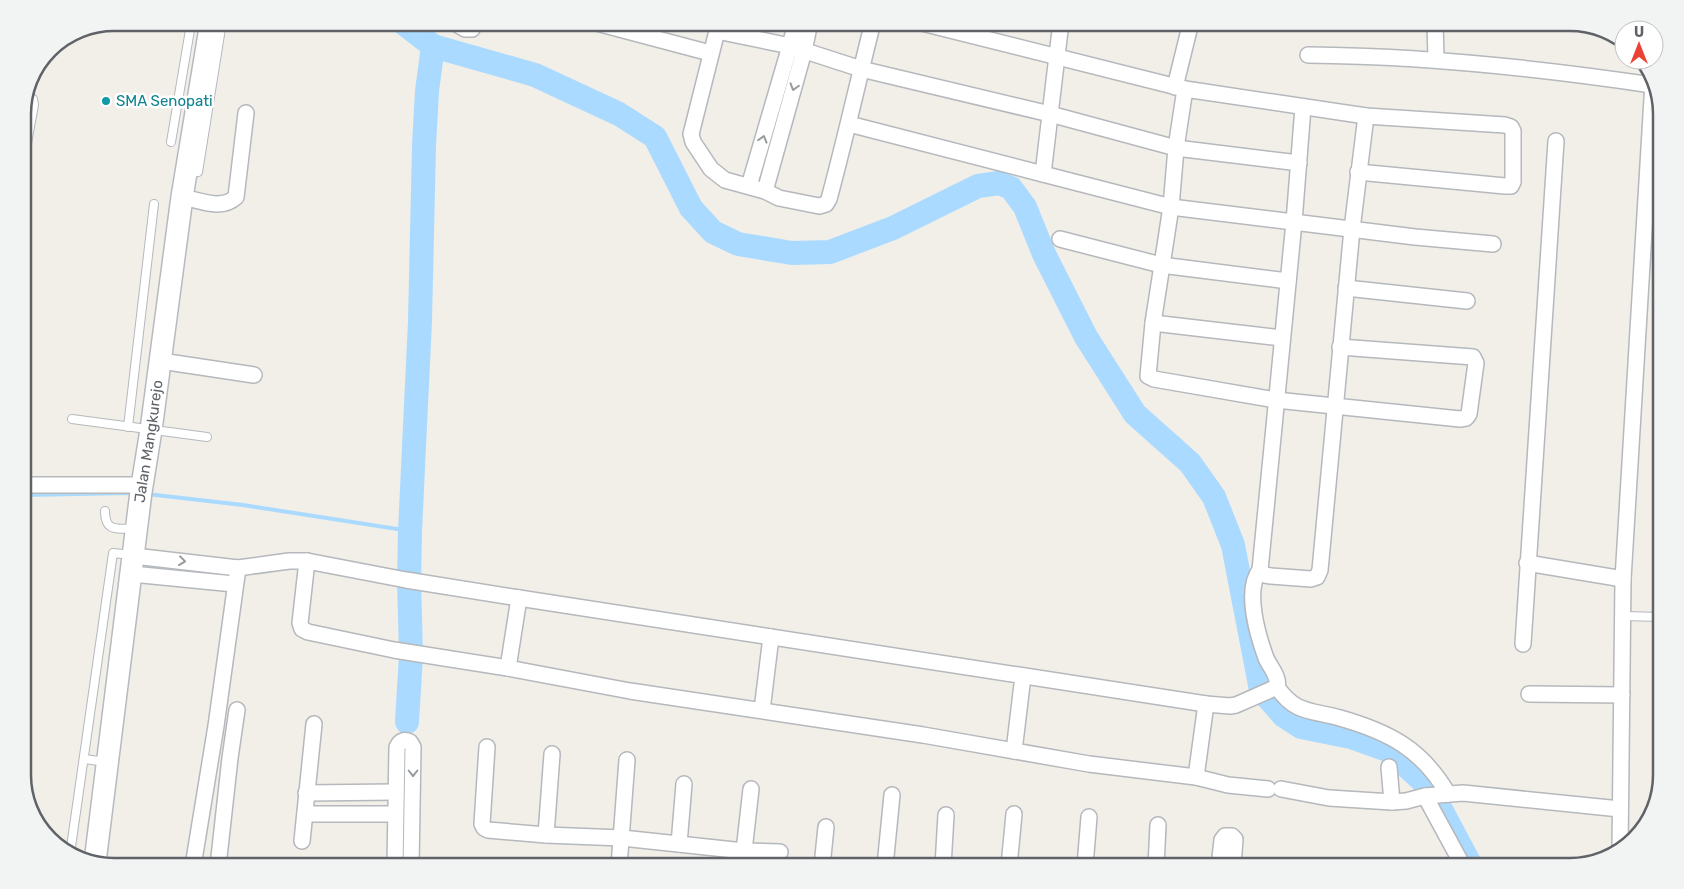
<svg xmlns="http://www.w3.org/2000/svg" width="1684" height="889" font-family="Rubik,sans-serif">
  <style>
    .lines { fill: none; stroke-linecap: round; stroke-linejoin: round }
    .stream { stroke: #aadaff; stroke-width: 4 }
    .river { stroke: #aadaff; stroke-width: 24 }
    .lane-casing { stroke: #b5b8bc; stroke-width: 10 }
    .street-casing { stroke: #b5b8bc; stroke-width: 18 }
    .secondary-casing { stroke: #b6babf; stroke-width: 24 }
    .lane { stroke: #fff; stroke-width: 8 }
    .street { stroke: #fff; stroke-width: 15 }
    .secondary { stroke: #fff; stroke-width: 21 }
    .oneway { stroke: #979a9d }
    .culture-dot { fill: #0f9aa8; stroke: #fff; stroke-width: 2 }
    .labels { text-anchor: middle; stroke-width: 5; stroke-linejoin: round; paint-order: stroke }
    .culture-label { font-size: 15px; fill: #0d838f; stroke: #fff; text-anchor: start }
    .street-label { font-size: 15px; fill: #5f6368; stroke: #fff }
    .rim { fill: none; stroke: #5f6368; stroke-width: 2.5 }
  </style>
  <rect width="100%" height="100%" fill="#f1efe8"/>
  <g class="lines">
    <g class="stream">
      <polyline points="147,494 243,505 410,531"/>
      <polyline points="23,495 133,493"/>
    </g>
    <g class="river">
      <polyline points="402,22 433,46 535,75 619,114 655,137 691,208 713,232 738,244 792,253 830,252 893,228 978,186 999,183 1011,188 1025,207 1044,254 1086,337 1135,414 1190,463 1214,497 1233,545 1261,690 1284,716 1301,727 1351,737 1390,751 1429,787 1471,866"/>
      <polyline points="407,722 411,655 409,580 410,531 420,321 424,146 427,91 433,46"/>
    </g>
    <defs>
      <g id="lane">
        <polyline points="171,142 191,24"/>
        <polyline points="27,143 34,105 33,99 28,97"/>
        <polyline points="188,173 198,172 222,22"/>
        <polyline points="72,419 207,437"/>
        <polyline points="128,427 154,204"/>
        <path d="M105,511C105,533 118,528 135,529"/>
        <polyline points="1624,616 1661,617"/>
        <polyline points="84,759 107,762"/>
        <polyline points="70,854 113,553 132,555"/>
      </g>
      <g id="street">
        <polyline points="453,22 465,29 472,29 476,22"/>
        <polyline points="593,22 710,53"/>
        <path d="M873,22C858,81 845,140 829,199L826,204L819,206L779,198L765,191L725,180L711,169L693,142L691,134L717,31L790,46L861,69L1050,114L1176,148L1299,163"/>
        <polyline points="918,22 1185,89"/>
        <polyline points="1061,22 1043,174 1171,207 1415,237 1493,244"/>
        <polyline points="1435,22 1436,59"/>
        <path d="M1308,55C1424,56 1538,68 1652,85"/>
        <polyline points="1175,87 1191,22"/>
        <polyline points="1303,107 1294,222 1260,570 1265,575 1271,576 1311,579 1317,577 1320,570 1352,229 1366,116"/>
        <polyline points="849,124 1043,174"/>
        <polyline points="749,186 790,46 796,22"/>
        <polyline points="765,191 804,51 810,22"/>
        <path d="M182,197C199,200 221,211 236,197L246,113"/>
        <polyline points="1060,239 1161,265 1288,281"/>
        <polyline points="1346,288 1467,301"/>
        <polyline points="1153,323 1282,338"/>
        <polyline points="1340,347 1473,357 1476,363 1469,414 1466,418 1460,419 1276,400 1154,379 1148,376 1153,323 1171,207 1176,148 1185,89 1366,116 1505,125 1511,127 1513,131 1513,182 1511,186 1505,186 1358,172"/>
        <polyline points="161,361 254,375"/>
        <polyline points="23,485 142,485"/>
        <polyline points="134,556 238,568 289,561 307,561 406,580 519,598 1206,704 1230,706 1236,705 1277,687"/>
        <polyline points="307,561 300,623 302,629 308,632 394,650 508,668 630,691 923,735 1089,764 1196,777 1228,785 1268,789"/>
        <polyline points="1527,563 1623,579"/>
        <path d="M1260,570C1244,590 1258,636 1266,658C1270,667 1280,678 1277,687C1295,714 1312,710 1340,718C1389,732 1422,749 1448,794"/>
        <polyline points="132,574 234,584"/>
        <polyline points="1523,644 1556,141"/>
        <polyline points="508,668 519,598"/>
        <polyline points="1529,694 1622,695"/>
        <polyline points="762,710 771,637"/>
        <polyline points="487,747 482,824 484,828 488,830 546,835 622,838 744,851 780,852"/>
        <polyline points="1014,751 1023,676"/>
        <polyline points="1389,767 1392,802"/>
        <polyline points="1196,777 1206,704"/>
        <polyline points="1281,789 1329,798 1392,802 1406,801 1425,796 1463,793 1620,809"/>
        <polyline points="306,793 396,792"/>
        <polyline points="1425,796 1463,866"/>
        <polyline points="305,814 395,814"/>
        <polyline points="546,835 552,754"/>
        <polyline points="302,841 314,724"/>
        <polyline points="679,844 684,784"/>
        <polyline points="1620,850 1623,579 1653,82"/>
        <polyline points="744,851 751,789"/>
        <polyline points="193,866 216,726 238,568"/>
        <polyline points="218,866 230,758 237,710"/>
        <path d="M395,866L397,747C400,741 404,739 410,742L413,747L411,866"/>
        <polyline points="619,866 627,760"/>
        <polyline points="822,866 826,827"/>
        <polyline points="885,866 892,795"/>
        <polyline points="943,866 946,815"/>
        <polyline points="1009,866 1014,814"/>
        <polyline points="1085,866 1089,817"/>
        <polyline points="1156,866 1158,825"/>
        <polyline points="1219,866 1222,840 1225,836 1232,836 1235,839 1233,866"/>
      </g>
      <g id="secondary">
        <path id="s1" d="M95,862L141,492L151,430L182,197L211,22"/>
      </g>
    </defs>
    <use href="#lane" class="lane-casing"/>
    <use href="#street" class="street-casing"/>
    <use href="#secondary" class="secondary-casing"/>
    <use href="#lane" class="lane"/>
    <use href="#street" class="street"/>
    <use href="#secondary" class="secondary"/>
  </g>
  <defs><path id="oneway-chevron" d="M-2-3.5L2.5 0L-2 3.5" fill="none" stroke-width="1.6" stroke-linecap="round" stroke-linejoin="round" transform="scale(1.25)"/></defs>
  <g class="oneway">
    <use href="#oneway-chevron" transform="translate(794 87) rotate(106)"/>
    <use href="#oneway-chevron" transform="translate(763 139) rotate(-74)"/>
    <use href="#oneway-chevron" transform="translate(182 561) rotate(7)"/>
    <use href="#oneway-chevron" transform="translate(413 773) rotate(90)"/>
  </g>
  <circle class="culture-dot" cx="106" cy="101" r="5"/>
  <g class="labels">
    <g class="culture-label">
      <text x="116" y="106">SMA Senopati</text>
    </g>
    <g class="street-label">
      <text dy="5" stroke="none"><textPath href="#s1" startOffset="424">Jalan Mangkurejo</textPath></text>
    </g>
  </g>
  <path d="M0 0H1684V889H0ZM114 31H1570A83 83 0 0 1 1653 114V775A83 83 0 0 1 1570 858H114A83 83 0 0 1 31 775V114A83 83 0 0 1 114 31Z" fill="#f2f3f3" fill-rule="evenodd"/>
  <path class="rim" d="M114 31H1570A83 83 0 0 1 1653 114V775A83 83 0 0 1 1570 858H114A83 83 0 0 1 31 775V114A83 83 0 0 1 114 31Z"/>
  <g transform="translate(1639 45)"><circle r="24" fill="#ffffff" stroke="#bfc1c3"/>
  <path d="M0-4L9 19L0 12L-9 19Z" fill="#ea4335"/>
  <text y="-8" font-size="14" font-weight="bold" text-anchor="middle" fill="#5f6368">U</text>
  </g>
</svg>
